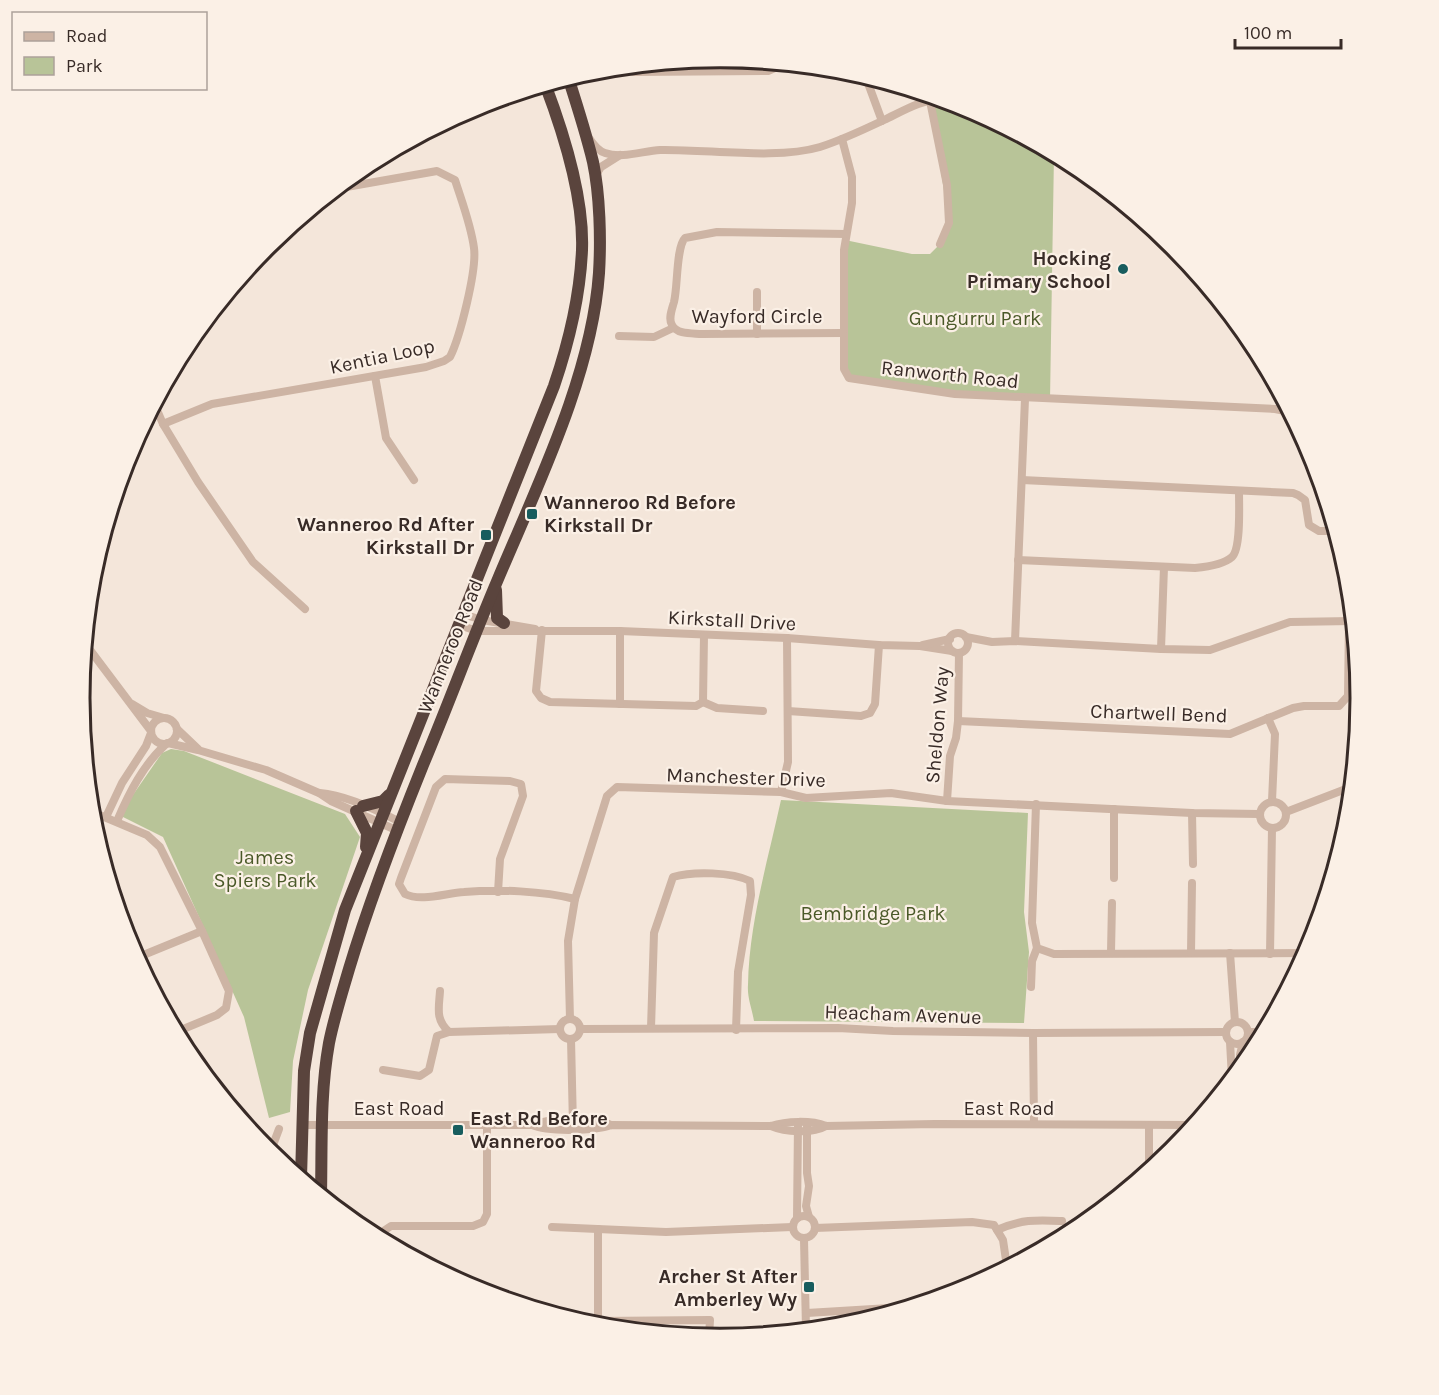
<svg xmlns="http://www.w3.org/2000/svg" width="1439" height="1395" font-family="Karla,sans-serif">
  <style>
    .green { fill: #b8c498 }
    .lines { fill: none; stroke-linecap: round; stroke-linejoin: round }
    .minor { stroke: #cdb4a4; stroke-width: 8 }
    .highway { stroke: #5a443d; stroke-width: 12 }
    .poi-dot { fill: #185d5e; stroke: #fbf0e6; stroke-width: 2 }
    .labels { text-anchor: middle; stroke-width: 4.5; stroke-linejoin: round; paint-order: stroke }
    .poi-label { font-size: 20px; font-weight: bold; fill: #382b27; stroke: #fbf0e6; text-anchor: end }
    .street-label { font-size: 20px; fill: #382b27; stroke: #fbf0e6 }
    .park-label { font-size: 20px; fill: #4a5928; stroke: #fbf0e6 }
    .rim { fill: none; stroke: #382b27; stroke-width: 3 }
  </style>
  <rect width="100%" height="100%" fill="#f4e6da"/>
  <g class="green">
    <polygon points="946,100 965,106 1054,154 1050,400 955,394 845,374 845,240 912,254 930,254 940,244 949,223 930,101"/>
    <polygon points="171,749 184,751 345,814 360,837 308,990 293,1061 290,1112 269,1118 244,1017 163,837 119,815 162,753"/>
    <path d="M781,800L1028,813L1024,912L1029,952L1024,1023L754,1021C752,1009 747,997 748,985C749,923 768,860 781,800Z"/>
  </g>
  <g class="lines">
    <g class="minor">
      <polyline points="619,67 633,72 768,71 777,67 779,63"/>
      <polyline points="865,75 882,121"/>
      <polyline points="930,101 947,185 949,223 940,244"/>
      <path d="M589,138C593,144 598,151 605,153C622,159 643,151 660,150C708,149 776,160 820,147C842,140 863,130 884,120C903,111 922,99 944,99"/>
      <polyline points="842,139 852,177 852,203 844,250 844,369 849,378 955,394 1275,409 1290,412"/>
      <polyline points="596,175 601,167 620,155"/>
      <polyline points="757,292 757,334"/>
      <path d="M843,333L702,334C693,333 677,335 672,325C668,319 672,309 674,302C678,286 676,247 685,238L717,232L846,234"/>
      <polyline points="619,336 654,337 673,328"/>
      <polyline points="375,376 386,438 414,480"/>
      <polyline points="154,403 163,424 198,482 253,562 305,609"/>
      <path d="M163,424L212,404L426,367L444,361L450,357C460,337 477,270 474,248C471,225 462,202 455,180L437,171L335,189"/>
      <polyline points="1022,480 1293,493 1298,495 1305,500 1309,525 1319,531 1335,531"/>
      <path d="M1018,560L1195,568C1206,567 1223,565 1232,557C1241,549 1239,505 1239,492"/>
      <polyline points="463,614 482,620 535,629"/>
      <polyline points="459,625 477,631 620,631 787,638 879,645 920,646 952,651"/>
      <polyline points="542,630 536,691 541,698 550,702 696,706 703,702 704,635"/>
      <polyline points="620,631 620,704"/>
      <circle cx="958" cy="643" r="10"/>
      <polyline points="966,637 992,642 1015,641 1161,649 1210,650 1290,622 1352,621"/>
      <polyline points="1015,641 1025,399"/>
      <polyline points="84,642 151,731"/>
      <polyline points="923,645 950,639"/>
      <polyline points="1161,649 1164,567"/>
      <polyline points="703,702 717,708 763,711"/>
      <polyline points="132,704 147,713 164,718"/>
      <polyline points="788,711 861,716 870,713 875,704 879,645"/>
      <polyline points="1268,718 1275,734 1272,801"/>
      <circle cx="164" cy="731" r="13"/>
      <polyline points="958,721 1230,734 1293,708 1304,706 1339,706 1348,696 1349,622"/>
      <polyline points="177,729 198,749"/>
      <polyline points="168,743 198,750 266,770 319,793 331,801 396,830"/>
      <polyline points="781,792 788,762 787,638"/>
      <path d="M320,793C345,795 377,810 400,822"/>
      <polyline points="947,801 950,756 956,738 958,721 959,653"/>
      <circle cx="1273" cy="815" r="13"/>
      <polyline points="1036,804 1032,923 1037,948 1054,954 1306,953"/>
      <polyline points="1114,809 1114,878"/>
      <polyline points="90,811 147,835 160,847 202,931 229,991 226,1008 217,1015 176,1032"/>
      <polyline points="1286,812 1351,787"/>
      <polyline points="1192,813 1193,864"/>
      <polyline points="106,817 122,783 146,746 151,733"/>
      <path d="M117,821C129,793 143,765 166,744"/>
      <path d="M498,892L500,859L523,796L521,784L510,781L445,779L436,787L401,878L399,884L405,894C421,902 446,893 464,892C498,889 543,891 575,899"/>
      <polyline points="1111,952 1112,903"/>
      <polyline points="1191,953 1192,883"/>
      <polyline points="1230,953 1235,1022"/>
      <polyline points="1270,954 1272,828"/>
      <polyline points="136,958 202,931"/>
      <polyline points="1031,987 1032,961 1037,948"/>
      <path d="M440,991C439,1008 435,1019 449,1032L560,1029"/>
      <polyline points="570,1019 568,941 575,899 607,796 617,787 781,792 806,798 891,793 947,801 1192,813 1259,814"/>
      <circle cx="570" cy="1029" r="10"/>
      <circle cx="1237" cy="1033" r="11"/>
      <path d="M651,1028L654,933L673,877C693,871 732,872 750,881L751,895L738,972L736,1030"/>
      <polyline points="580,1029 838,1028 893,1031 1033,1033 1226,1032"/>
      <polyline points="1248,1032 1263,1032"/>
      <polyline points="1033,1033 1034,1124"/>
      <polyline points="571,1039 573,1126"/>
      <polyline points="1230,1042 1232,1078"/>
      <polyline points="1241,1067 1240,1055 1243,1042"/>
      <polyline points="383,1070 420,1076 429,1070 437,1036 449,1032"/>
      <polyline points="807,1124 807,1173 809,1186 806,1206 809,1217"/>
      <path d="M301,1125H532C548,1118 595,1117 611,1125"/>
      <path d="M532,1125C547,1132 595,1131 611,1125L771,1126C786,1121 811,1120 826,1126L935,1124L1193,1125"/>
      <path d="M771,1126C785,1132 812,1134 826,1126"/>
      <polyline points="270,1153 279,1129"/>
      <polyline points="1149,1170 1149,1125"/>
      <circle cx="804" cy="1227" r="11"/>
      <polyline points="797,1218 798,1123"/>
      <polyline points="552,1227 666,1232 792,1227"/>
      <polyline points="815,1228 972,1222 994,1225 1003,1240 1007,1267"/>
      <path d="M997,1230C1021,1219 1037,1220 1062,1221"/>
      <polyline points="380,1239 385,1230 391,1226 473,1226 483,1222 487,1214 487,1125"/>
      <polyline points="804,1239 806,1329"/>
      <polyline points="807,1313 906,1307"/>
      <polyline points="598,1321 710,1320 709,1337"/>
      <polyline points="598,1324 598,1229"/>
    </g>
    <g class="highway">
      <polyline points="496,590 497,618 504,623"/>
      <polyline points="363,806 383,801 389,795"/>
      <polyline points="356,811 367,833 366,847"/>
      <path d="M301,1178L304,1071L310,1033L345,910L554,386C569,342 580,297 582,250C584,197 564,134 545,84"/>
      <path d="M321,1195C322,1145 320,1093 329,1043C334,1018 342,993 349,969C370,899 396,832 423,765C449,703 472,640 498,579C537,486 592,375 599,273C601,240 600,195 593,162C586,133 577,105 568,77"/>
    </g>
  </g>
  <g class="poi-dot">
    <circle cx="1123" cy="269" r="6"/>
    <rect x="526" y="508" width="12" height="12" rx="3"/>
    <rect x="480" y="529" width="12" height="12" rx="3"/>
    <rect x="452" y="1124" width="12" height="12" rx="3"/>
    <rect x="803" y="1281" width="12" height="12" rx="3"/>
  </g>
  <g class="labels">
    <g class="poi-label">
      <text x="1111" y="265">Hocking<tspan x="1111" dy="23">Primary School</tspan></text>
      <text x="544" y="509" text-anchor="start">Wanneroo Rd Before<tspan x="544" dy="23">Kirkstall Dr</tspan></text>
      <text x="474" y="531">Wanneroo Rd After<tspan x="474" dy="23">Kirkstall Dr</tspan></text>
      <text x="470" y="1125" text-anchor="start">East Rd Before<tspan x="470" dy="23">Wanneroo Rd</tspan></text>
      <text x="797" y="1283">Archer St After<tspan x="797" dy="23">Amberley Wy</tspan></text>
    </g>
    <g class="street-label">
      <text x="757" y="323">Wayford Circle</text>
      <text transform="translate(382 356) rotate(-12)" y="7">Kentia Loop</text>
      <text transform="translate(950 374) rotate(6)" y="7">Ranworth Road</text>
      <text transform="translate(732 620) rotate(3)" y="7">Kirkstall Drive</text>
      <text transform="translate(450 646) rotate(-68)" y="7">Wanneroo Road</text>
      <text transform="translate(1159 713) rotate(2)" y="7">Chartwell Bend</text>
      <text transform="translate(937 725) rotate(-85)" y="7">Sheldon Way</text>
      <text transform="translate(746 777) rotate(2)" y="7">Manchester Drive</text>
      <text transform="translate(903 1014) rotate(2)" y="7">Heacham Avenue</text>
      <text x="399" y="1115">East Road</text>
      <text x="1009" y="1115">East Road</text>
    </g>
    <g class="park-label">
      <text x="975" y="325">Gungurru Park</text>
      <text x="265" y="864">James<tspan x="265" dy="23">Spiers Park</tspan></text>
      <text x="873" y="920">Bembridge Park</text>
    </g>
  </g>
  <path d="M0 0H1439V1395H0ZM90 698a630 630 0 1 1 1260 0a630 630 0 1 1-1260 0Z" fill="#fbf0e6" fill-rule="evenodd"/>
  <path class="rim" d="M90 698a630 630 0 1 1 1260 0a630 630 0 1 1-1260 0Z"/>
  <rect x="12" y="12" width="195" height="78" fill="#fbf0e6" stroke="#ada19a" stroke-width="1.5"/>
  <rect x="24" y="32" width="30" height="9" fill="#cdb4a4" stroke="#ada19a" stroke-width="1.5"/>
  <text x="66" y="42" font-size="18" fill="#382b27">Road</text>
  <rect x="24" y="57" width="30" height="18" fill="#b8c498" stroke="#ada19a" stroke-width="1.5"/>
  <text x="66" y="72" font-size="18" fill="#382b27">Park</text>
  <path d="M1235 39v9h106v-9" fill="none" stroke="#382b27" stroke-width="3"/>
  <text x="1244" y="39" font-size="18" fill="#382b27" stroke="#fbf0e6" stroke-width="4.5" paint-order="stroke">100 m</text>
</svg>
